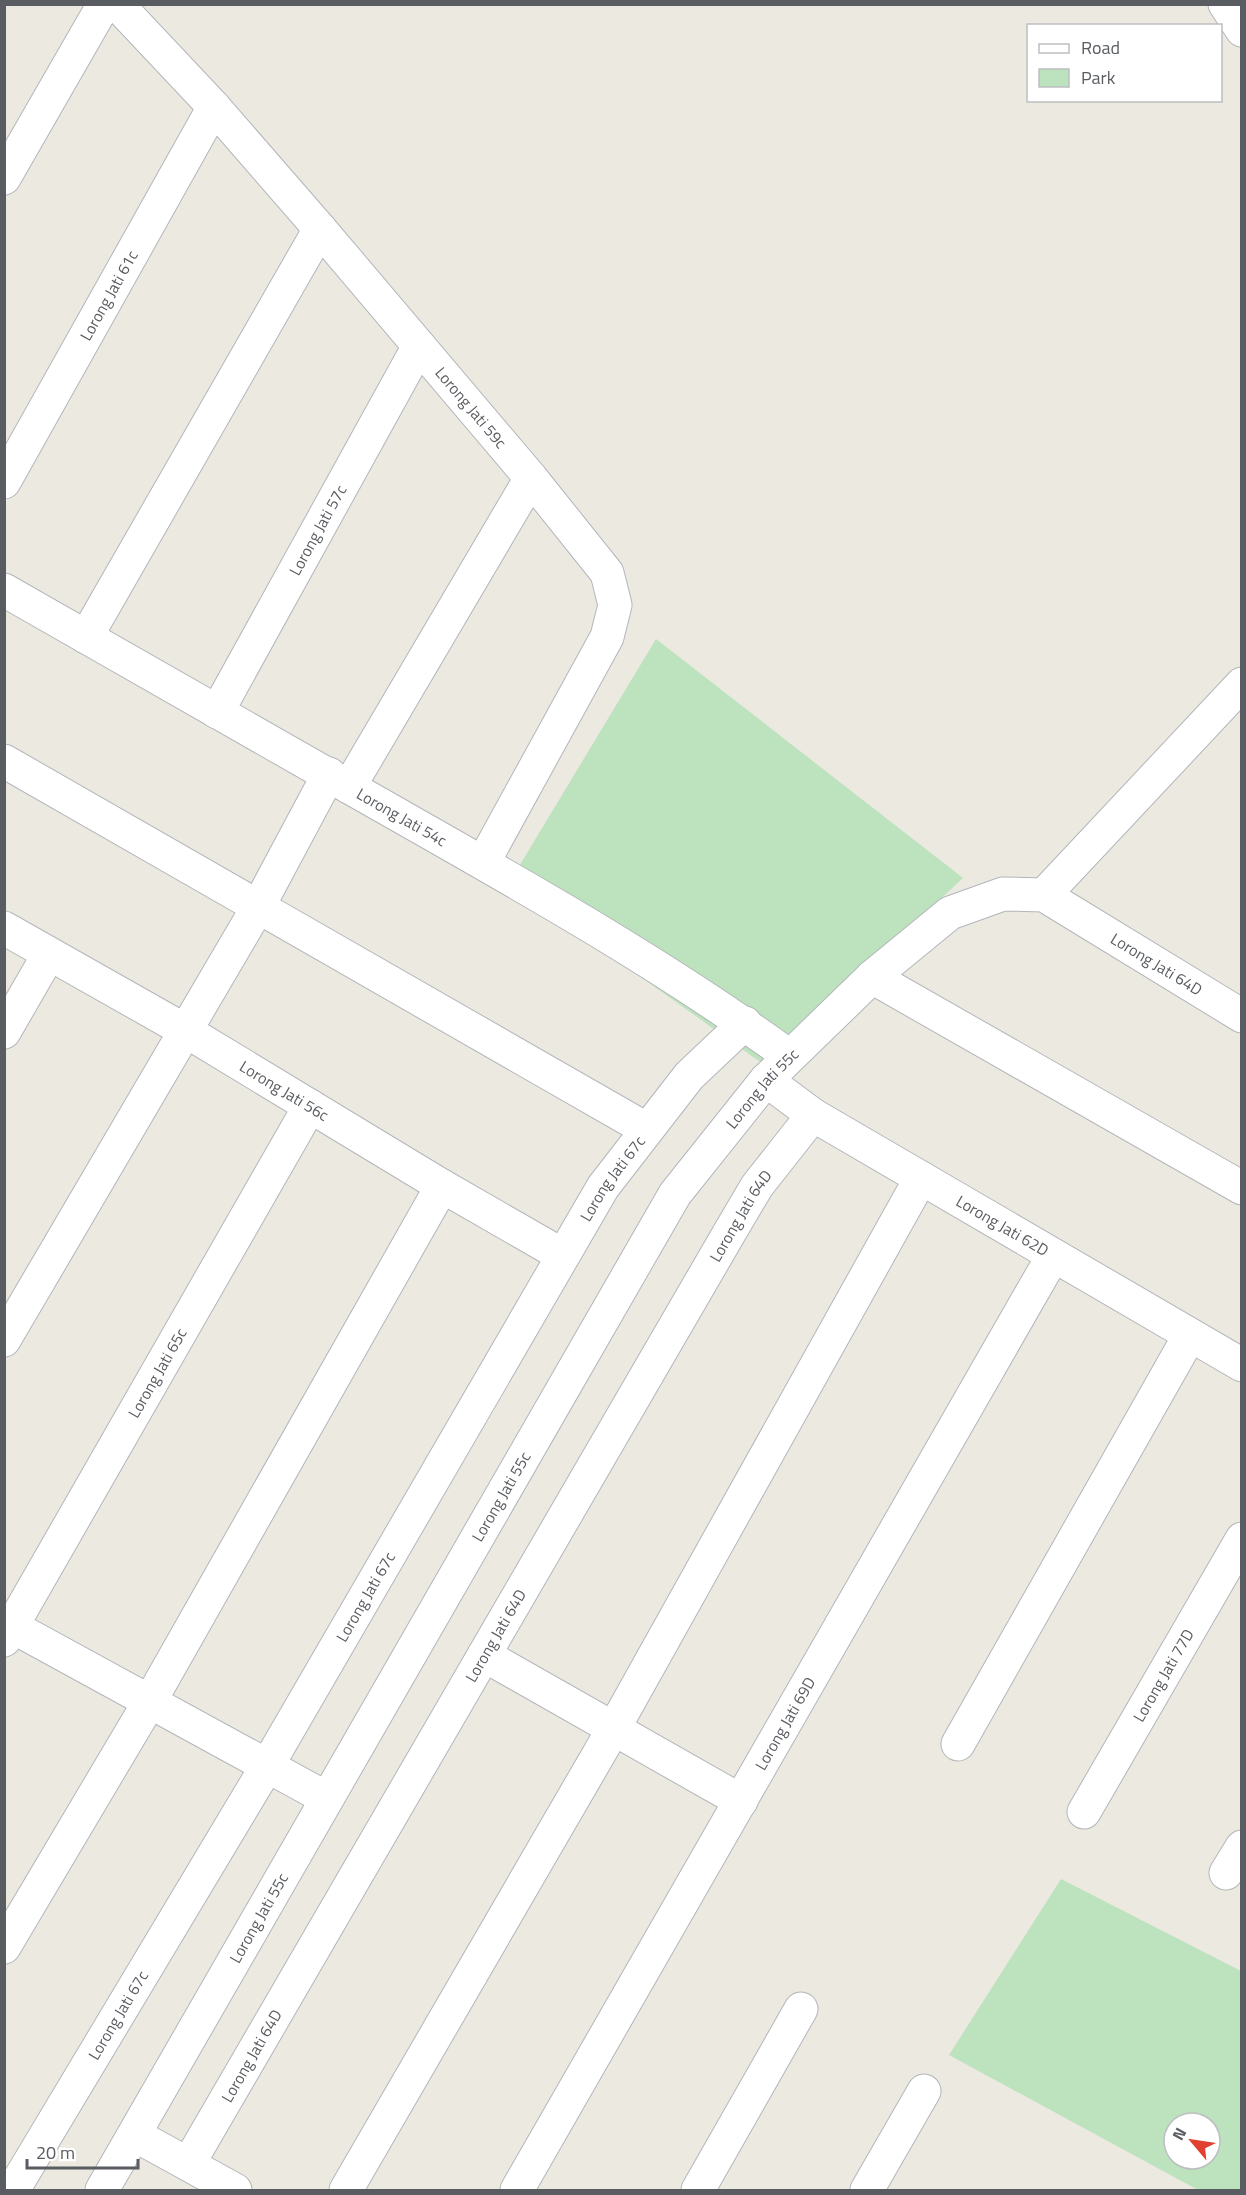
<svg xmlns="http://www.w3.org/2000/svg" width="1246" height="2195" font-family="'Titillium Web',sans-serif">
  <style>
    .green { fill: #bde2be; fill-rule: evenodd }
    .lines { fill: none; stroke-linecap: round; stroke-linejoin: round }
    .minor-casing { stroke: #b3b6ba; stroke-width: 35 }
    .minor { stroke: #fff; stroke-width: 33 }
    .labels { text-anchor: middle; stroke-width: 6; stroke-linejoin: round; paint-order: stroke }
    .street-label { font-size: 16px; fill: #595c61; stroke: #fff }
  </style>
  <rect width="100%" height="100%" fill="#ebe9e0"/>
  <g class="green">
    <polygon points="656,639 963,878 763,1064 509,883"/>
    <path d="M1061,1879L1241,1971V2190H1198L949,2055ZM1174,2123H1210V2159H1174Z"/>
  </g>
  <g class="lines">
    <defs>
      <g id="minor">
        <path id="s1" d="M117,4L214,107L320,229L531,478L607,573L615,605L607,637L484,861"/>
        <polyline points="1225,4 1242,30"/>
        <polyline points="4,178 104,4"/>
        <path id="s2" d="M4,482L214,107"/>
        <path id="s3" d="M4,590C120,657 236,722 351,788C500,873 650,955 789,1056"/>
        <polyline points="86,637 320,229"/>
        <path id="s4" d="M217,712L419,346"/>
        <polyline points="4,761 646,1129"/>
        <polyline points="349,787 531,478"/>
        <polyline points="1044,895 1242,684"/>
        <path id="s5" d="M4,928L186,1031L442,1186L562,1255"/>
        <polyline points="872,977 1242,1188"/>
        <polyline points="4,1032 49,954"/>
        <path id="s6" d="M766,1080L813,1115L1242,1365"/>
        <polyline points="4,1340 258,907 329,774"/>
        <polyline points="4,1622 326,1798"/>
        <path id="s7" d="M4,1640L310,1106"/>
        <polyline points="484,1655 741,1801"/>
        <polyline points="958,1744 1190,1335"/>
        <path id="s8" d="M1084,1812L1242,1539"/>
        <polyline points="1226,1873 1242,1847"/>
        <polyline points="4,1947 150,1701 442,1186"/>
        <polyline points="135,2135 235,2190"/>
        <path id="s9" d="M189,2163L731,1230L757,1186L813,1115"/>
        <path id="s10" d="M13,2190L267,1766L603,1187L689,1076L745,1023"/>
        <path id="s11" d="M102,2190L675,1194L766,1080L872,977L950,913L1003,894L1044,895L1242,1016"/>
        <polyline points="346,2190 614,1728 921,1178"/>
        <path id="s12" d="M517,2190L1053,1256"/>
        <polyline points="698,2190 801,2009"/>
        <polyline points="867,2190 924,2091"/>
      </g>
    </defs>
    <use href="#minor" class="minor-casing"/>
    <use href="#minor" class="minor"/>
  </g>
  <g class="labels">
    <g class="street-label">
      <text dy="6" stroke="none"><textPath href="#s2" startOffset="214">Lorong Jati 61c</textPath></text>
      <text dy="6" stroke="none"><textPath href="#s1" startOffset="537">Lorong Jati 59c</textPath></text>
      <text dy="6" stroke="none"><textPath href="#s4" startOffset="208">Lorong Jati 57c</textPath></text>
      <text dy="6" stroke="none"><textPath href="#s3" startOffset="458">Lorong Jati 54c</textPath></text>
      <text dy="6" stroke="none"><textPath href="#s11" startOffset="1773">Lorong Jati 64D</textPath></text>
      <text dy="6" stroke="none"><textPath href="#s11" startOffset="1286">Lorong Jati 55c</textPath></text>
      <text dy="6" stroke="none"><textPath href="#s5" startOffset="324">Lorong Jati 56c</textPath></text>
      <text dy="6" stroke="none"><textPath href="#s10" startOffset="1176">Lorong Jati 67c</textPath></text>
      <text dy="6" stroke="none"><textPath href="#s9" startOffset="1096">Lorong Jati 64D</textPath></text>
      <text dy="6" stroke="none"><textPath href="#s6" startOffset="278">Lorong Jati 62D</textPath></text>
      <text dy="6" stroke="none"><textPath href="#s7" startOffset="308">Lorong Jati 65c</textPath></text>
      <text dy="6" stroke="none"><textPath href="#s11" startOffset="800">Lorong Jati 55c</textPath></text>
      <text dy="6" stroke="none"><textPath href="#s10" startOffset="690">Lorong Jati 67c</textPath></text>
      <text dy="6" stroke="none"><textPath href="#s9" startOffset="610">Lorong Jati 64D</textPath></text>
      <text dy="6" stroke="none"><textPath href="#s8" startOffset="158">Lorong Jati 77D</textPath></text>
      <text dy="6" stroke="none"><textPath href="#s12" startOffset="538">Lorong Jati 69D</textPath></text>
      <text dy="6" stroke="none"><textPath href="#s11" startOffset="314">Lorong Jati 55c</textPath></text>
      <text dy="6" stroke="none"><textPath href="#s10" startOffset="204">Lorong Jati 67c</textPath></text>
      <text dy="6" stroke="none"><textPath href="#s9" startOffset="124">Lorong Jati 64D</textPath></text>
    </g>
  </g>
  <rect width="1246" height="2195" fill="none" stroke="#595c61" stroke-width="12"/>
  <rect x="1027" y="24" width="195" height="78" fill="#ffffff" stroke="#bdbec0" stroke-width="1.5"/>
  <rect x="1039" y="44" width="30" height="9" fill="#ffffff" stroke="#bdbec0" stroke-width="1.5"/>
  <text x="1081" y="54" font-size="18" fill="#595c61">Road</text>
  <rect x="1039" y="69" width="30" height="18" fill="#bde2be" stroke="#bdbec0" stroke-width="1.5"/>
  <text x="1081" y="84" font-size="18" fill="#595c61">Park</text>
  <g transform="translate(1192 2141) rotate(299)"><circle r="28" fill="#ffffff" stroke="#bdbec0" stroke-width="1.5"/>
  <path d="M0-4.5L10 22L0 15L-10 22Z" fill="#e14130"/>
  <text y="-9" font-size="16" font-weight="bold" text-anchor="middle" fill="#595c61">N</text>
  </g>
  <path d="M27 2159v9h111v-9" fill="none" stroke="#595c61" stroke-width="3"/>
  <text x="36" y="2159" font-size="18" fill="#595c61" stroke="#ffffff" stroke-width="4.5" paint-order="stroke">20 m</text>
</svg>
